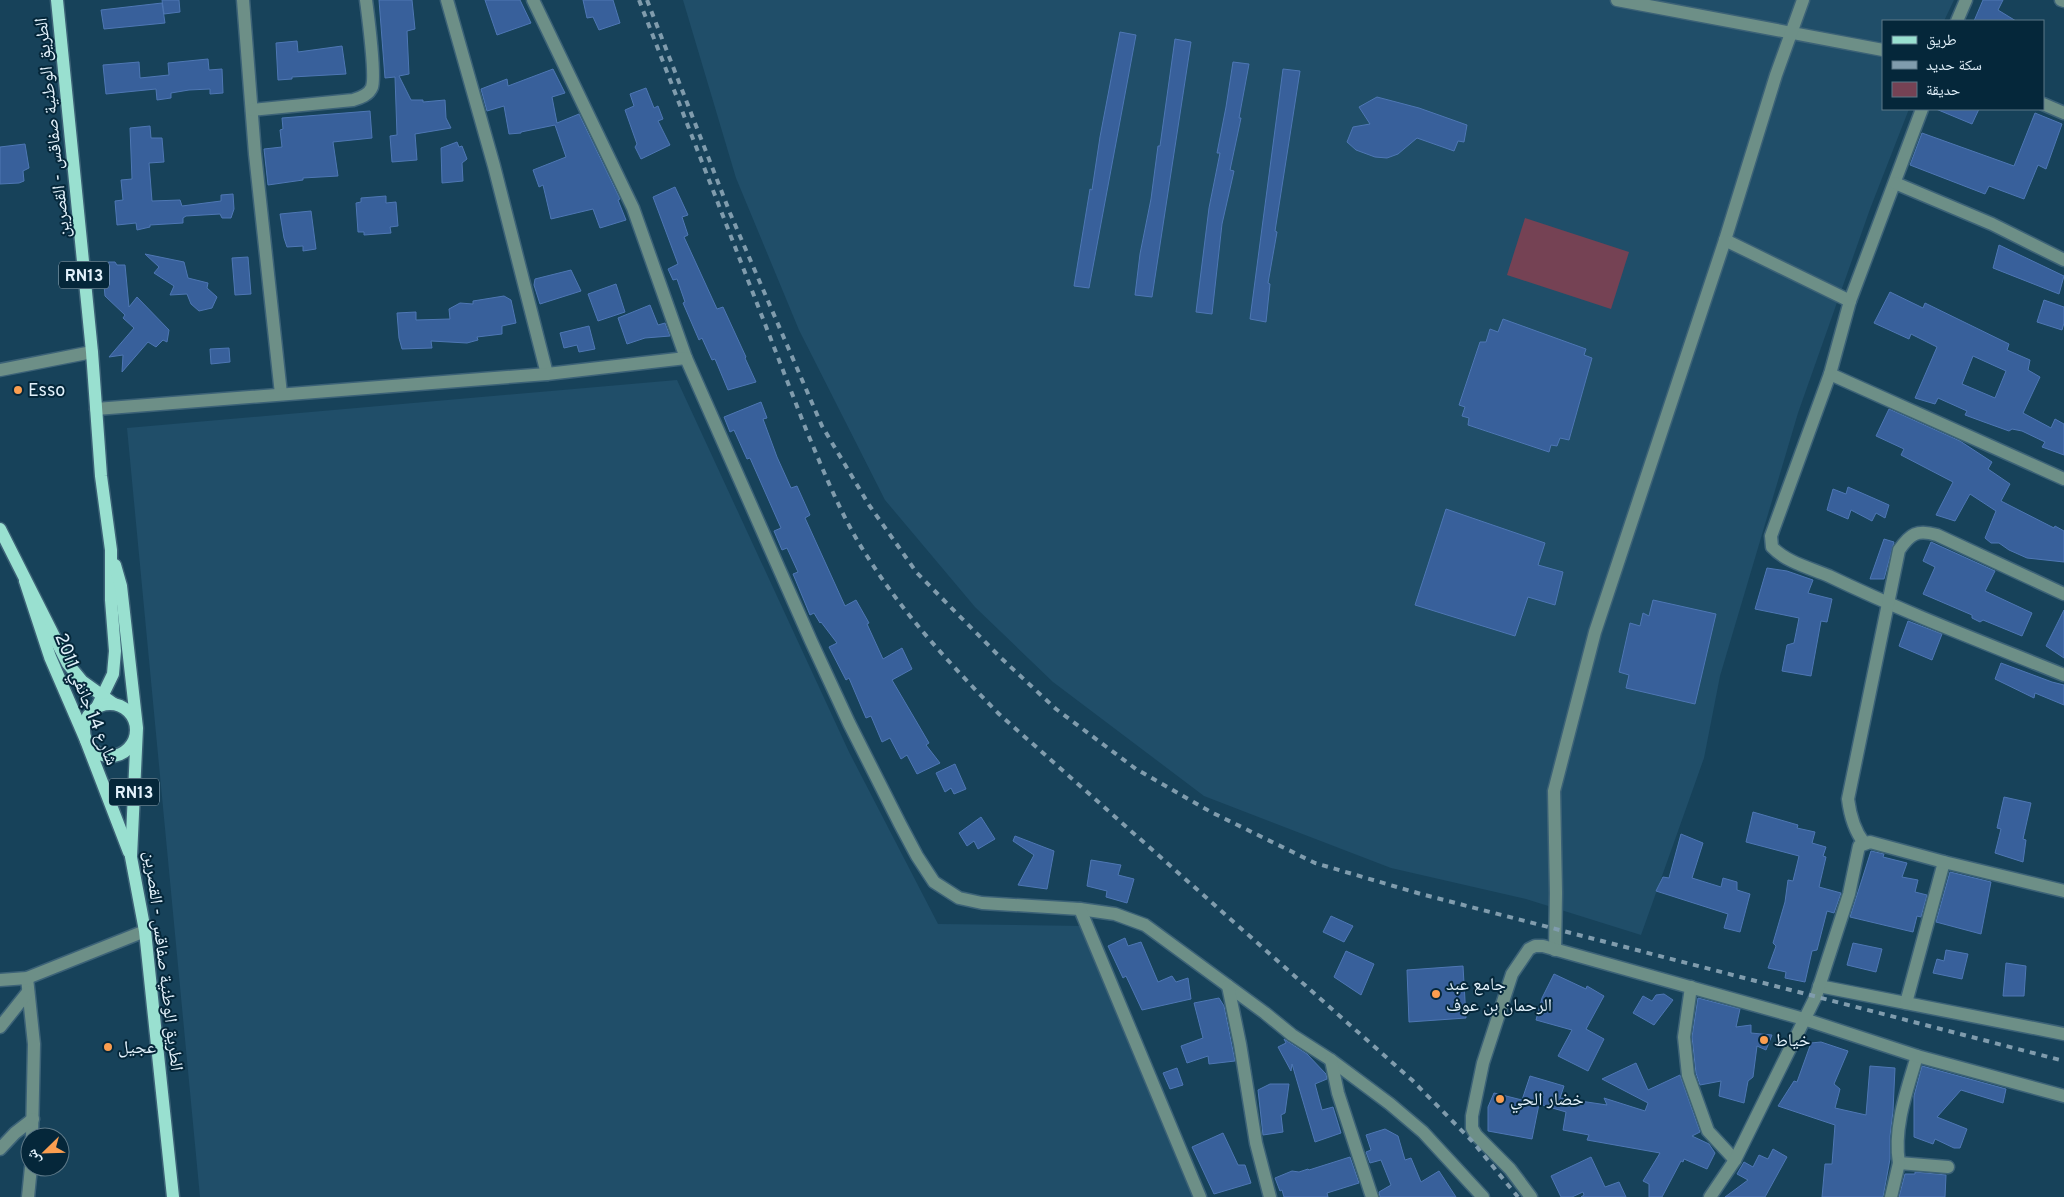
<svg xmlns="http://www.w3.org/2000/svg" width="2064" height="1197" font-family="Overpass,'Noto Naskh Arabic',sans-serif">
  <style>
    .built { fill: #204e69 }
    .green { fill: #754254 }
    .building { fill: #38609b; stroke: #4e77b4; fill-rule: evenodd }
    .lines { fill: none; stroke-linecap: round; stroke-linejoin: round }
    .minor-casing { stroke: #3c6277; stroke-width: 15 }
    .major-casing { stroke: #3c6277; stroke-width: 15 }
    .minor { stroke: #6d8f87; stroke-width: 12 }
    .major { stroke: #99e0d0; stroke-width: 12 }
    .rail { stroke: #809cad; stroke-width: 4; stroke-dasharray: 6 6; stroke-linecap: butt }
    .poi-dot { fill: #fb9e50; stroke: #05273a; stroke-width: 2 }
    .labels { text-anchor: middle; stroke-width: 4; stroke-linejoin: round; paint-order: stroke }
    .shield { fill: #05273a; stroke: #a0b4c1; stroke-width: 1 }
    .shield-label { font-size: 16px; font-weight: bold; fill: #e2f1fb }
    .street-label { font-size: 18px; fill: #e2f1fb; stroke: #05273a }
    .poi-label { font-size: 18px; fill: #e2f1fb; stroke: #05273a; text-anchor: start }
  </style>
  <rect width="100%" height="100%" fill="#17425a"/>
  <g class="built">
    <polygon points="683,0 1954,0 1944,21 1883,21 1883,109 1909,109 1870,209 1798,413 1720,676 1704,758 1641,935 1526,899 1391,868 1204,796 1053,682 975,607 885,500 799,330 736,178"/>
    <polygon points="677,380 849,752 938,924 1084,926 1194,1197 200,1197 127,428"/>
  </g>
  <polygon class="green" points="1525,218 1629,252 1611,309 1507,275"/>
  <g class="building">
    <polygon points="162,0 179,0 180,12 164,14"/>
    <polygon points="379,0 412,0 415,29 407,31 409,74 399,76 411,100 423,100 423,102 445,100 446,118 451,128 415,134 417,160 392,162 390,136 397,135 395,77 385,78"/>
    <polygon points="485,0 520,0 531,23 497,35"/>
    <polygon points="583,0 613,0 620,23 599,30 593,17 587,18"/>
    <polygon points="1983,0 2003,0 1998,10 2016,21 1974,21"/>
    <polygon points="162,3 165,23 104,29 101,10"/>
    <polygon points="1120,32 1136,35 1089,288 1074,286 1090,189 1092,190 1100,137"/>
    <polygon points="1175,39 1191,42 1152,297 1135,295 1140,254 1151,199 1158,146 1160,146"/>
    <polygon points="297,41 298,52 342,46 346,74 292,77 292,79 278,80 276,43"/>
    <polygon points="208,59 209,70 222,69 223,93 210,94 210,89 189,90 171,93 171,98 157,100 156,89 106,94 103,65 139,62 140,78 169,75 168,63"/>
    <polygon points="1233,62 1249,64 1239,118 1241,118 1230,170 1234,171 1222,224 1212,314 1196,312 1209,208 1220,153 1217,153 1226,107"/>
    <polygon points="553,69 565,93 552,97 557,123 579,114 620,199 618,200 626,220 600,228 593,209 551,219 543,185 539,187 533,170 566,157 555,125 521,132 521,133 509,134 504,106 487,111 481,89 507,79 508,86"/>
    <polygon points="1283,69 1300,71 1275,231 1277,232 1268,283 1270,284 1266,322 1250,319"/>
    <polygon points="646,88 654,108 658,106 663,119 658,121 670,145 641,159 635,147 637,144 625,110 634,106 630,94"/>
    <polygon points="1377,97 1419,108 1467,125 1464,142 1458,141 1454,151 1417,138 1398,154 1387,158 1375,157 1356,150 1347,142 1353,127 1370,124 1359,107"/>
    <polygon points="1936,109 1979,109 1972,124"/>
    <polygon points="370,111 372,138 333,142 338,176 303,178 303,180 268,185 264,149 282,147 280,130 283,129 282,118"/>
    <polygon points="2035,113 2062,124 2046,169 2038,165 2024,199 1989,186 1985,194 1910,165 1922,133 2014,166"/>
    <polygon points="150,126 151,138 162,138 164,162 149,163 152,201 180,200 182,206 221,201 221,195 233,194 234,209 231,218 222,218 220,214 186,216 183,218 183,223 150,225 150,227 137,230 136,223 117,225 115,201 123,200 121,180 132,179 130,128"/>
    <polygon points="457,142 459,147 462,146 467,159 462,163 463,181 442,183 441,148"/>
    <polygon points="25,144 29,168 23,171 24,181 19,183 0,184 0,147"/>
    <polygon points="675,187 688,215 682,217 688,235 684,237 717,309 723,307 746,357 745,358 756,382 728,390 715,359 712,360 702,338 699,340 683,303 685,302 677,279 673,280 668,269 678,264 653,197"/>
    <polygon points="386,196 386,203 396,202 398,226 390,227 391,233 364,235 364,232 358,232 356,203 361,202 361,198"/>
    <polygon points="311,211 316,249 303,251 303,246 287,247 284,238 280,214"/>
    <polygon points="1999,245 2064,276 2059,294 1993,268"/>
    <polygon points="145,254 184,262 188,278 208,283 207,288 217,297 212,308 199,311 191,304 187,294 170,295 174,286 154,273 159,267"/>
    <polygon points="248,257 251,294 235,295 232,258"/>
    <polygon points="109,262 115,262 117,265 125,265 129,307 137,297 169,330 167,342 163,340 156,347 148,342 122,372 123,355 109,357 134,328 123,318 125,315 105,296 102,264"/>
    <polygon points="571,270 581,291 540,304 534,285 535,279"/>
    <polygon points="616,284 625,312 598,321 588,294"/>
    <path d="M1890,292L1923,308L1925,303L2009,344L2007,350L2030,360L2028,370L2040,377L2023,413L2051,428L2055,419L2064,424V455L2042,447L2045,442L2022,431L2012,429L2009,431L1984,422L1965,415L1967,411L1938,398L1935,404L1915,398L1937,347L1911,334L1909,339L1874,323ZM1973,356L2006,371L1995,398L1962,384Z"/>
    <polygon points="504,296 511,300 516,323 502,326 502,334 477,337 478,340 467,343 431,341 432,348 402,349 399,338 397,313 416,312 416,320 450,319 449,309 460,303 473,304 473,301"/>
    <polygon points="2044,300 2064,307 2064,323 2062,330 2037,322"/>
    <polygon points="650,305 658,325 665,323 670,336 645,338 627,344 618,318"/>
    <polygon points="1503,319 1586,349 1584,355 1592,358 1569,440 1560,438 1557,446 1551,445 1549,452 1468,425 1469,418 1462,416 1465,407 1459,405 1480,342 1486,342 1490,329 1498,332"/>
    <polygon points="589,326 595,349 579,352 577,345 564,348 560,333"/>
    <polygon points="229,348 230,362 211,364 210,349"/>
    <polygon points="761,402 767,418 763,419 777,457 791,488 797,486 810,515 805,518 845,606 856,600 869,623 867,624 883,659 902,648 912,669 892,680 929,743 926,745 940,763 917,774 907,755 901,759 890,738 882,742 871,716 866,718 849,678 846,680 829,647 837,643 821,622 820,623 814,613 810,615 803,598 793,574 798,572 787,548 782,550 774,531 781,528 750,458 747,459 734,430 730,432 724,417"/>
    <polygon points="1889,409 1960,441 1992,462 1988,469 2010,484 2001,501 2054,528 2055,526 2064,531 2064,562 2027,558 2009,550 1999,543 1991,543 1985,538 1996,511 1970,494 1955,521 1936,515 1953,482 1901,455 1904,449 1876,436"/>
    <polygon points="1848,487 1889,505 1885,518 1876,513 1872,521 1851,510 1848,519 1827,510 1833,489 1846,494"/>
    <polygon points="1446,509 1545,543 1538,565 1563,572 1555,605 1528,597 1515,636 1415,605"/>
    <polygon points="1884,539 1894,542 1884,579 1870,579"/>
    <polygon points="1931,542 1995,571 1985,591 2032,613 2022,636 1983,620 1980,622 1972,618 1972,615 1923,594 1935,567 1923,561"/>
    <polygon points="1767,568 1787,571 1813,580 1808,593 1832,599 1827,622 1821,621 1811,676 1782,671 1787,645 1794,643 1799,618 1755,609"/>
    <polygon points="1653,600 1716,614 1695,704 1626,688 1629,675 1619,672 1630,623 1640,626 1643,613 1649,616"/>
    <polygon points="2064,610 2064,658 2046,646"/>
    <polygon points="1908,621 1942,634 1932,660 1899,646"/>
    <polygon points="2001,663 2052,682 2064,685 2064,705 2035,693 2034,698 1995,679"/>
    <polygon points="955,764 966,789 954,794 951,788 945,792 936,773"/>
    <polygon points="2004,797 2031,803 2023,839 2026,840 2023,862 1995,853 2001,829 1997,828"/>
    <polygon points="1753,812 1798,825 1797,828 1815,832 1812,843 1826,847 1823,856 1826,857 1819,887 1841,893 1834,913 1827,911 1817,950 1812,951 1805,982 1785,978 1786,972 1768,968 1776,946 1773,943 1785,902 1788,880 1793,881 1799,856 1746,842"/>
    <polygon points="981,817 995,839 978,849 974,841 967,846 959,833"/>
    <polygon points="1681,834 1703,843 1692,878 1721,887 1723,878 1737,882 1737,890 1750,894 1740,932 1724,928 1728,914 1656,891 1663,877 1669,878"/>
    <polygon points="1015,836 1054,851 1047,889 1018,885 1034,855 1013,841"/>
    <polygon points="1871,851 1884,854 1883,857 1907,863 1902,877 1918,880 1915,892 1927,895 1921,917 1917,916 1913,932 1850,917"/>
    <polygon points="1091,860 1121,865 1118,875 1134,879 1127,903 1106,897 1107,891 1087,886"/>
    <polygon points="1950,872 1991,882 1981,934 1936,922"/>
    <polygon points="1331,916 1353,926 1344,942 1323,932"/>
    <polygon points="1125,938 1128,946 1141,942 1158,982 1172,976 1176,982 1188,978 1191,999 1142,1010 1126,976 1123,978 1108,946"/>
    <polygon points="1853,943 1882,949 1876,972 1847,965"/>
    <polygon points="1946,950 1968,954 1962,979 1933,973 1937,959 1944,961"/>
    <polygon points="1346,951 1374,964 1361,995 1334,977"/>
    <polygon points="2006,963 2026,966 2024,996 2003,996"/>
    <polygon points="1463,966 1466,1018 1409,1022 1407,970"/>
    <polygon points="1554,974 1586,989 1587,986 1604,996 1586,1029 1604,1039 1588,1071 1558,1056 1572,1030 1536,1020 1542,998"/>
    <polygon points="1664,994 1673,1000 1654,1025 1633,1013 1643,996 1652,1001 1656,995"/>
    <polygon points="1219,998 1224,1006 1235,1061 1209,1064 1208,1056 1187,1063 1181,1046 1203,1038 1194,1003"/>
    <polygon points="1698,998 1740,1009 1736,1027 1751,1025 1751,1033 1772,1035 1766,1050 1757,1046 1753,1077 1748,1081 1744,1103 1719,1096 1721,1081 1700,1085 1696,1073 1692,1037"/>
    <polygon points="1284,1039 1307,1054 1326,1074 1327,1079 1315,1084 1322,1110 1333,1107 1341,1133 1315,1142 1292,1064 1291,1071 1278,1047 1286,1043"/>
    <polygon points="1821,1042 1848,1051 1834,1084 1840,1089 1835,1108 1866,1115 1870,1066 1895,1068 1893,1111 1890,1136 1890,1159 1883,1197 1822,1197 1825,1164 1832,1164 1835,1125 1778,1106 1794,1081 1797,1082 1811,1043"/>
    <polygon points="1636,1063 1648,1090 1680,1075 1700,1132 1692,1136 1709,1144 1715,1153 1707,1169 1684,1159 1683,1162 1681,1161 1662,1197 1649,1197 1649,1184 1643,1181 1660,1153 1587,1140 1589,1135 1563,1130 1566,1112 1539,1104 1532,1139 1488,1131 1488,1107 1494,1093 1522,1100 1530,1076 1564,1086 1560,1098 1607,1105 1604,1098 1645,1111 1648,1103 1602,1079"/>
    <polygon points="1922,1066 2006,1089 2003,1103 1961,1090 1937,1117 1967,1129 1960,1148 1954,1148 1935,1139 1933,1144 1914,1137 1914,1096"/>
    <polygon points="1177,1068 1183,1085 1170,1089 1163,1073"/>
    <polygon points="1270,1084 1289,1084 1285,1113 1281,1115 1283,1132 1263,1135 1258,1090"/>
    <polygon points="1385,1129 1398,1136 1405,1160 1411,1158 1421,1182 1439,1171 1456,1197 1380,1197 1379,1192 1391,1185 1381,1160 1370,1163 1366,1152 1371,1150 1366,1135"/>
    <polygon points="1223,1133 1238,1165 1245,1165 1251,1183 1214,1194 1192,1147"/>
    <polygon points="1773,1149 1787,1157 1765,1197 1725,1197 1748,1180 1737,1174 1744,1162 1753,1167 1759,1155 1768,1159"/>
    <polygon points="1350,1157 1359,1183 1327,1193 1328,1197 1284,1197 1282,1190 1280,1191 1275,1178 1292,1171 1299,1172 1308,1169 1309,1170"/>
    <polygon points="1591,1157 1605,1187 1619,1182 1626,1197 1581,1197 1584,1195 1583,1192 1572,1197 1561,1197 1551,1176"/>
    <polygon points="1915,1172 1946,1175 1945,1197 1899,1197 1905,1174 1915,1174"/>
  </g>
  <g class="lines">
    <defs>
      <g id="minor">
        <polyline points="243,0 255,154 281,394"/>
        <polyline points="447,0 494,166 547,374"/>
        <polyline points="533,0 633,208 686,358 811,641 849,723 900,824 917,856 934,882 959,898 982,903 1080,909 1115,914 1145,925 1265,1013 1292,1035 1331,1060 1390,1104 1423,1132 1483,1197"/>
        <polyline points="1617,0 1883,50"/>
        <polyline points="2061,0 2064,1"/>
        <polyline points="1957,21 1966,0"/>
        <polyline points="2043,104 2064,113"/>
        <path d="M1922,109L1850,301L1830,374L1771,536L1772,547C1786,562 1810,568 1829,576C1906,613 1985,643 2064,675"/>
        <path d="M252,110L353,100C360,98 369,95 372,87C376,75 368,16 366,0"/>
        <polyline points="1895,183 1992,224 2064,260"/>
        <polyline points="1725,240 1850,301"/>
        <polyline points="0,370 92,352"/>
        <polyline points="1830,374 2064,479"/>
        <polyline points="96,409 547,374 686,358"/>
        <path d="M1864,843C1854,830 1850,815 1848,799L1899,550C1910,534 1917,529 1937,535L2064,594"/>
        <polyline points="1080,909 1200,1197"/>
        <polyline points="1555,950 1556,893 1554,791 1595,632 1725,240 1776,75 1803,0"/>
        <polyline points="27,978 34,1044 32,1137"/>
        <polyline points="0,980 27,978 145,931"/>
        <polyline points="1228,986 1240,1044 1256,1143 1270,1197"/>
        <polyline points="1819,986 2064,1034"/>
        <polyline points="1691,987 1684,1037 1688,1075 1708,1131 1735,1160"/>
        <polyline points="1906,1003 1944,862"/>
        <polyline points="0,1027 28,992"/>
        <path d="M1917,1056C1907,1090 1893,1128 1899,1163L1948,1167"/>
        <polyline points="1331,1060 1338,1093 1372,1197"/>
        <polyline points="0,1149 15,1133 33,1119"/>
        <polyline points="28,1197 31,1167"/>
        <polyline points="1531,1197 1510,1169 1476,1135 1472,1128 1472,1116 1483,1063 1512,974 1529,949 1535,946 1543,946 1804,1019 1917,1056 2064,1096"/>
        <polyline points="1710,1197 1735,1160 1816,996 1849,894 1859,846 1870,842 1944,862 2064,891"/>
        <polyline points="1891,1197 1899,1163"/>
      </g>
      <g id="major">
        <polyline points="57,0 92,352 101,476 111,550 111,600 115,651 113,674 97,707"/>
        <polyline points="0,529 68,664 82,681 114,704"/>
        <polyline points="115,565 121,586 137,728 131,857 145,931 173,1197"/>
        <polyline points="25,581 50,657 85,738 129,852"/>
        <circle cx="110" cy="730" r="26"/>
      </g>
    </defs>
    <use href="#minor" class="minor-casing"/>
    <use href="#major" class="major-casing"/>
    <use href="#minor" class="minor"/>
    <use href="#major" class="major"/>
    <g class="rail">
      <path d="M639,0L807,432C825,474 842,518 867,556C904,615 951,665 999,714L1412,1080L1472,1141L1518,1197"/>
      <polyline points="647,0 730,213 822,426 869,505 917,573 1001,658 1056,709 1136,769 1211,812 1315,863 1421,894 2064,1061"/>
    </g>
  </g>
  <g class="poi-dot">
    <circle cx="18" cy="390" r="5"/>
    <circle cx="1436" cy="994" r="5"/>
    <circle cx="1764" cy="1040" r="5"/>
    <circle cx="108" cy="1047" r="5"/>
    <circle cx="1500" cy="1099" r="5"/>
  </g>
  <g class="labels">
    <g class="shield">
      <rect x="59" y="261.5" width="50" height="27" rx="4"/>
      <rect x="109" y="778.5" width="50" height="27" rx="4"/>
    </g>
    <g class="shield-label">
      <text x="84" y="281">RN13</text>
      <text x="134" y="798">RN13</text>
    </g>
    <g class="street-label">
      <text transform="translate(52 128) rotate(-96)" y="6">الطريق الوطنية صفاقس - القصرين</text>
      <text transform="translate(87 699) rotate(68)" y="6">شارع 14 جانفي 2011</text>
      <text transform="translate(164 961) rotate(83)" y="6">الطريق الوطنية صفاقس - القصرين</text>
    </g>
    <g class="poi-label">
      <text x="28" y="396">Esso</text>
      <text x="1446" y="990">جامع عبد<tspan x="1446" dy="21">الرحمان بن عوف</tspan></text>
      <text x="1774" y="1046">خياط</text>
      <text x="118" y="1053">عجيل</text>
      <text x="1510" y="1105">خضار الحي</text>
    </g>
  </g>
  <rect x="1882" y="20" width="162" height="90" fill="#05273a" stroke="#5d7887"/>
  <rect x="1892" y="36" width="25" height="8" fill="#99e0d0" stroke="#5d7887"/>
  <text x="1926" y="45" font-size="15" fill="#e2f1fb">طريق</text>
  <rect x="1892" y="61" width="25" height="8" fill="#809cad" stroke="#5d7887"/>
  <text x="1926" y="70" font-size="15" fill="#e2f1fb">سكة حديد</text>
  <rect x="1892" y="82" width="25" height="15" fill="#754254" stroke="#5d7887"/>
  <text x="1926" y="95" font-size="15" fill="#e2f1fb">حديقة</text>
  <g transform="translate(45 1152) rotate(247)"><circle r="24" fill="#05273a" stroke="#5d7887"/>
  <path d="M0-4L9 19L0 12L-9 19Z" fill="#fb9e50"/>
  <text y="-8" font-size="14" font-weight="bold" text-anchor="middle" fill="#e2f1fb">ش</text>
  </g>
</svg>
